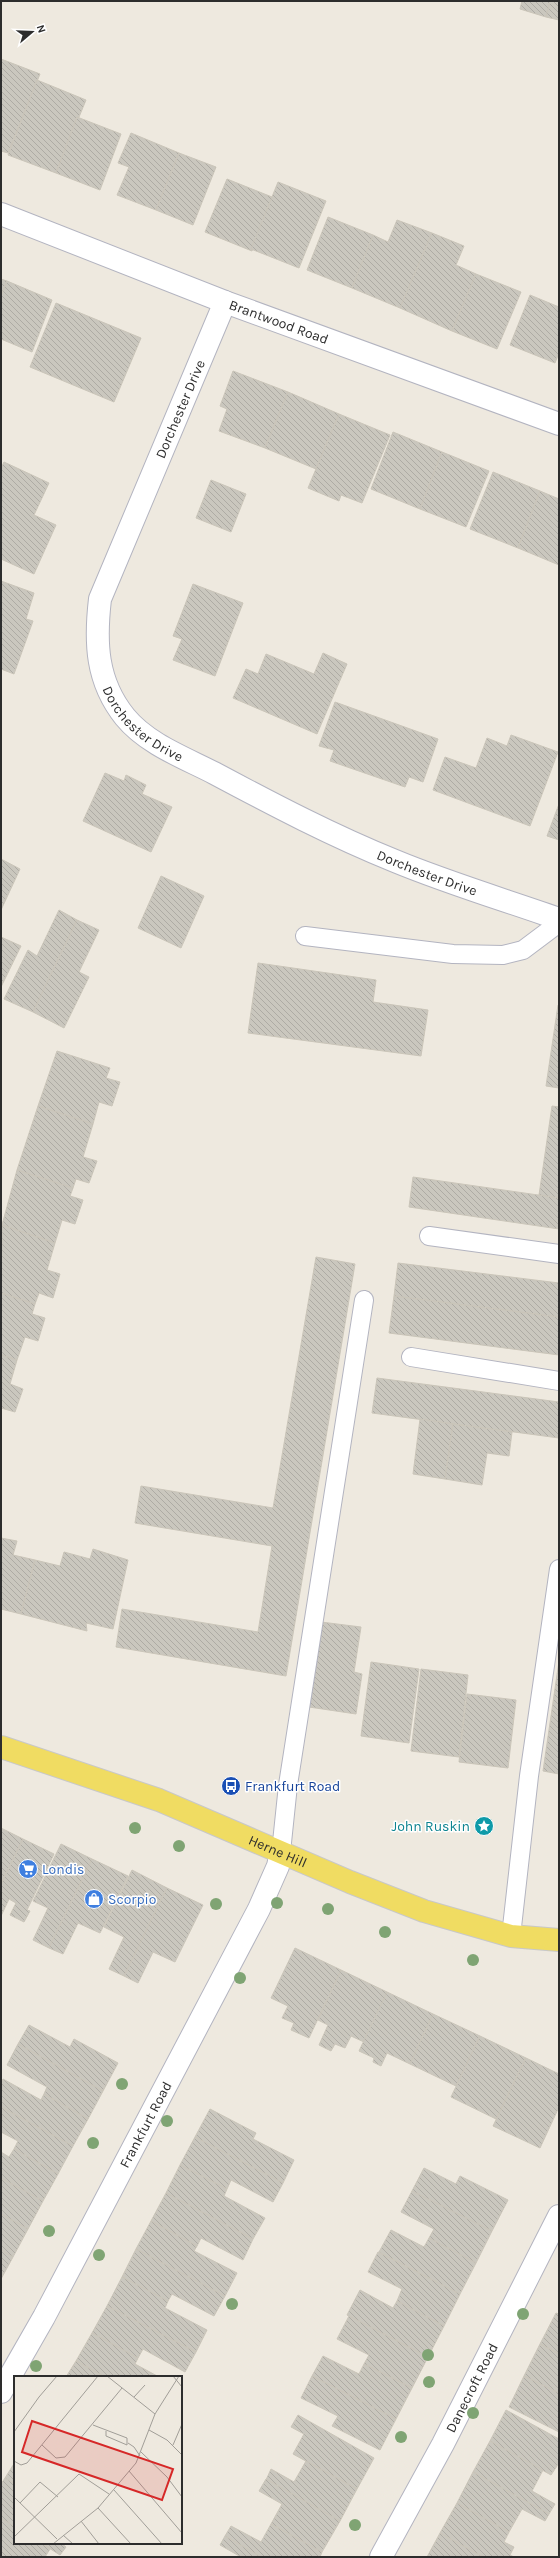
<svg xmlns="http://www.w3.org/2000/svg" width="560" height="2558" font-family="Karla,sans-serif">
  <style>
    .building { fill: url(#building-back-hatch); stroke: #cac5b9 }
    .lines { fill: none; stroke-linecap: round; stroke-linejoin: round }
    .lane-casing { stroke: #b3b4c0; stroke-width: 20 }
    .street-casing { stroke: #b3b4c0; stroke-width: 24 }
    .primary-casing { stroke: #c8c8c8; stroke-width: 24 }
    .lane { stroke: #fff; stroke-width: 18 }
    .street { stroke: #fff; stroke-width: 22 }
    .primary { stroke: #f0dc62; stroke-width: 22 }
    .tree { fill: #7fa473 }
    .labels { text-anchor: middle; stroke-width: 3; stroke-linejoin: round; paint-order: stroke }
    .street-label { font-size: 14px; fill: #2d2d2d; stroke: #fff }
    .transit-label { font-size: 14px; fill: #164399; stroke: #fff; text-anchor: start }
    .culture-label { font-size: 14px; fill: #0d838f; stroke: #fff; text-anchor: end }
    .shop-label { font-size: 14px; fill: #366cbe; stroke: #fff; text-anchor: start }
    .inset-road { fill: none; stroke: #a19e98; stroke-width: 1 }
    .view { fill: #d62828; fill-opacity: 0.15; stroke: #d62828; stroke-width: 2 }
    .inset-edge { fill: none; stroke: #2d2d2d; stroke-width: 2 }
  </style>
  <defs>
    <pattern id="building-back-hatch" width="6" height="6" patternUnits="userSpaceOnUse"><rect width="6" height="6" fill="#cac7be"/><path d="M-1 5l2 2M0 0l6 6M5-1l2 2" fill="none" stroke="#aeaba4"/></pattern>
  </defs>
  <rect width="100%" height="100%" fill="#eee9df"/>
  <g class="building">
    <polygon points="522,1 550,1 546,17 520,9"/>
    <polygon points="550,1 559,1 559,20 546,17"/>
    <polygon points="1,59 40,74 8,153 1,151"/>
    <polygon points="37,80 86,100 56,173 8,155"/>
    <polygon points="77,117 121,134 100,190 56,173"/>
    <polygon points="131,133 179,153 156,210 117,195 129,167 118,163"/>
    <polygon points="179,153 216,167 193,225 156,210"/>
    <polygon points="227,179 272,197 252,251 205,232"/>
    <polygon points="278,182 326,201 299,268 251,249"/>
    <polygon points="328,217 373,235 352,288 307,270"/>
    <polygon points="397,220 432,233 400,308 352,288 373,235 388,242"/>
    <polygon points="432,233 464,246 456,265 476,274 452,331 400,308"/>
    <polygon points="476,274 521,292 497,349 452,331"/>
    <polygon points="1,279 7,281 1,296"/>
    <polygon points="7,281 52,300 32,352 1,339 1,296"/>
    <polygon points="530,295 559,307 559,353 555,363 510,345"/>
    <polygon points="56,303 141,338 114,402 30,367"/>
    <polygon points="233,371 288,392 265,448 219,431 227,409 220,406"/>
    <polygon points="288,392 339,414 316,469 265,448"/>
    <polygon points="339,414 390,435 362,503 341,495 339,501 308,488"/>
    <polygon points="393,432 442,452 420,509 371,489"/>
    <polygon points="442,452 489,471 466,527 420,509"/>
    <polygon points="4,462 49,483 34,515 56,525 34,574 1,559 1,468"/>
    <polygon points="493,472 540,491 518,548 470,529"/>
    <polygon points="211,480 246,494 231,532 196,518"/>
    <polygon points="540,491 559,499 559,565 518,548"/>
    <polygon points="1,581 34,593 26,619 33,621 14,674 1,669"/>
    <polygon points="193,584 243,603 215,676 173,660 182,639 173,636"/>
    <polygon points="323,653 347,664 317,734 233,698 246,669 258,674 266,654 314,674"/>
    <polygon points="335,702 438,739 423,782 409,777 405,787 330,761 334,750 319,746"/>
    <polygon points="511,735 558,752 530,826 433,790 445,757 476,768 487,738 507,746"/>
    <polygon points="105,773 124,781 126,775 146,785 142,794 172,807 151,852 83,821"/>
    <polygon points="559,804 559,840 547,836"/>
    <polygon points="1,859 20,869 1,910"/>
    <polygon points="161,876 204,896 181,948 138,928"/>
    <polygon points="59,910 77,920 33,1012 4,999 28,950 37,956"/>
    <polygon points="77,920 99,930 79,972 89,977 64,1028 33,1012"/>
    <polygon points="1,937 21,946 1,987"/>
    <polygon points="258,963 376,980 373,1002 428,1010 421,1056 248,1033"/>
    <polygon points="558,1005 559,1005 559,1088 546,1086"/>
    <polygon points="57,1051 110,1068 106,1078 120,1082 112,1106 99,1102 93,1124 38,1106"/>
    <polygon points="38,1106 93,1124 83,1157 97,1161 89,1183 76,1179 73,1188 17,1170"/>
    <polygon points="552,1106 559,1107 559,1198 539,1195"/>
    <polygon points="17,1170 73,1188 70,1196 83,1200 75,1224 62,1220 55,1243 2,1225"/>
    <polygon points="413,1177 559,1198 559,1229 409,1207"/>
    <polygon points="2,1225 55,1243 47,1270 60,1274 53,1298 39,1293 35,1304 1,1293"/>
    <polygon points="316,1257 355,1264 286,1676 116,1647 122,1609 258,1632 272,1546 135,1523 141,1486 273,1508"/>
    <polygon points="398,1263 559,1283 559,1317 394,1296"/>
    <polygon points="1,1293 35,1304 32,1314 45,1318 38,1341 25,1337 17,1360 1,1355"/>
    <polygon points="394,1296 559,1317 559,1355 389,1333"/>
    <polygon points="1,1355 17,1360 10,1384 23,1389 15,1412 1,1408"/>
    <polygon points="377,1378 559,1402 559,1438 372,1413"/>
    <polygon points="420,1419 453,1424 445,1479 413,1474"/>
    <polygon points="453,1424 512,1432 509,1456 487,1453 482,1485 445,1479"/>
    <polygon points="1,1538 17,1541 13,1555 35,1560 21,1614 1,1609"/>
    <polygon points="93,1549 128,1560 113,1629 86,1623 87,1631 21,1614 35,1560 60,1566 64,1552 90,1559"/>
    <polygon points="321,1622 361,1627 354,1672 362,1674 356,1714 309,1707"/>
    <polygon points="559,1661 559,1774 543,1771"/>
    <polygon points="371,1662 419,1669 409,1743 361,1736"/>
    <polygon points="421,1669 468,1675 459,1757 411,1751"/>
    <polygon points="467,1694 516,1700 508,1768 459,1762"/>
    <polygon points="1,1828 23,1839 1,1884"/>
    <polygon points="23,1839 54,1854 27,1910 30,1911 24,1922 10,1915 16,1903 9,1899 1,1916 1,1884"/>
    <polygon points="61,1844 92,1859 49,1948 33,1940 48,1908 33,1901"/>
    <polygon points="92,1859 128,1876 100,1933 78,1923 63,1954 49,1948"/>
    <polygon points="132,1870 167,1888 124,1976 109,1969 124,1937 104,1927"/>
    <polygon points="167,1888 203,1905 175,1962 153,1952 138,1983 124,1976"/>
    <polygon points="295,1948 341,1970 309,2038 291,2030 294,2023 282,2018 288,2006 271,1998"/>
    <polygon points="341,1970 387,1992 364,2042 351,2036 345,2048 335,2044 331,2051 319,2045 328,2025 318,2020"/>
    <polygon points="387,1992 433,2014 410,2064 387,2053 381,2066 373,2062 374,2058 359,2051"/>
    <polygon points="433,2014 480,2036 456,2086 410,2064"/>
    <polygon points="29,2025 70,2047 74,2039 118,2063 103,2091 18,2044"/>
    <polygon points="480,2036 526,2058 496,2119 451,2097"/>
    <polygon points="18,2044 103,2091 88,2119 44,2094 47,2087 7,2065"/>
    <polygon points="526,2058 559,2074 559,2107 540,2148 493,2126"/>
    <polygon points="3,2079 41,2100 44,2094 88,2119 73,2146 1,2107 1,2083"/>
    <polygon points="1,2107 73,2146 58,2174 14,2149 18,2141 1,2132"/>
    <polygon points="210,2109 256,2133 253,2139 294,2160 283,2183 195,2137"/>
    <polygon points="195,2137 283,2183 273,2202 231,2180 227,2189 180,2165"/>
    <polygon points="14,2149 58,2174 43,2201 1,2178 1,2152 9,2157"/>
    <polygon points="180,2165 227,2189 224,2196 265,2218 253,2239 166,2193"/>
    <polygon points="424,2168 456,2184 460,2176 508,2200 492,2231 412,2191"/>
    <polygon points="1,2178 43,2201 28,2229 1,2214"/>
    <polygon points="412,2191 492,2231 476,2263 429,2238 434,2229 401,2212"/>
    <polygon points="166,2193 253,2239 243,2260 201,2238 197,2246 151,2221"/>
    <polygon points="1,2214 28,2229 13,2257 1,2250"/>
    <polygon points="151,2221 197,2246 194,2251 237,2273 225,2296 136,2249"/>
    <polygon points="391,2230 424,2247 429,2238 476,2263 460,2294 379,2252"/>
    <polygon points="136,2249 225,2296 214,2316 172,2294 168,2301 122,2277"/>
    <polygon points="1,2250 13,2257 1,2279"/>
    <polygon points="378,2252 460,2294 444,2326 397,2301 402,2289 368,2272"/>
    <polygon points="122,2277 168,2301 165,2308 207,2330 196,2352 107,2306"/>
    <polygon points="360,2290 393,2308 397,2301 444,2326 428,2357 347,2315"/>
    <polygon points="107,2306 196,2352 185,2372 143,2349 138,2358 92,2333"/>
    <polygon points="556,2313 559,2314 559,2354 540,2344"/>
    <polygon points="349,2316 428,2357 412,2388 364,2364 369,2355 337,2339"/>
    <polygon points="92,2333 138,2358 135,2364 159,2377 105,2377 76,2361"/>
    <polygon points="540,2344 559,2354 559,2393 524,2376"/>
    <polygon points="323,2356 359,2374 364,2364 412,2388 396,2419 312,2376"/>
    <polygon points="76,2361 105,2377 66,2377"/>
    <polygon points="312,2376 396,2419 380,2450 332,2426 338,2416 301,2398"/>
    <polygon points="524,2376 559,2393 559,2432 509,2407"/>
    <polygon points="506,2410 559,2439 559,2463 551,2475 490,2441"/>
    <polygon points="298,2415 374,2458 357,2489 293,2454 304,2434 291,2427"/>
    <polygon points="490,2441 543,2470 532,2491 555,2504 549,2514 473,2472"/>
    <polygon points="306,2461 357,2489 340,2521 266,2480 271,2469 294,2482"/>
    <polygon points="15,2462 15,2484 5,2478"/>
    <polygon points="473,2472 549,2514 545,2521 522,2509 509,2532 457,2503"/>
    <polygon points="5,2478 15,2484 15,2527 1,2518 1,2484"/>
    <polygon points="266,2479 340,2521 322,2552 271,2524 282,2504 259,2491"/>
    <polygon points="457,2503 509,2532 504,2542 514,2547 510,2555 514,2557 483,2557 440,2533"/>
    <polygon points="1,2518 15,2527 15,2543 41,2543 50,2549 45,2557 1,2557"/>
    <polygon points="271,2524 322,2552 320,2557 261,2557 225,2536 231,2526 261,2542"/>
    <polygon points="440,2533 483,2557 427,2557"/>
    <polygon points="225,2536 261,2557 241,2557 220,2545"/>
    <polygon points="41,2543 61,2543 66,2547 60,2555"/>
  </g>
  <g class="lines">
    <defs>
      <g id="lane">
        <polyline points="305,936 453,954 503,955 523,950 559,923"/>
        <polyline points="429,1236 559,1254"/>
        <polyline points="411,1357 559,1381"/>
        <polyline points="281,1852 288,1785 364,1300"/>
        <polyline points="511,1936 529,1776 559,1569"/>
      </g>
      <g id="street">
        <path id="s1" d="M1,214L225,302L559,424"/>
        <path id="s2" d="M225,302L100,599C95,642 96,681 125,717C147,744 185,758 214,773C274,805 333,836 395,861C448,883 505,900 559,919"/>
        <path id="s3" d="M1,2392L44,2317L259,1909L278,1866L281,1852"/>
        <path id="s4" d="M381,2557L443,2444L559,2216"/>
      </g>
      <g id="primary">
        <path id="s5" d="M1,1747L159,1800L350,1882L424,1911L511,1936L559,1940"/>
      </g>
    </defs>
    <use href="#lane" class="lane-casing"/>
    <use href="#street" class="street-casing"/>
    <use href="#primary" class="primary-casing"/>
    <use href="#lane" class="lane"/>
    <use href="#street" class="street"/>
    <use href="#primary" class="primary"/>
  </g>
  <g class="tree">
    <circle cx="135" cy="1828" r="6"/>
    <circle cx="179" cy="1846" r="6"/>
    <circle cx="277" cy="1903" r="6"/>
    <circle cx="216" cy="1904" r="6"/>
    <circle cx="328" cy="1909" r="6"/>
    <circle cx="385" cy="1932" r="6"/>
    <circle cx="473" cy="1960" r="6"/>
    <circle cx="240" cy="1978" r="6"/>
    <circle cx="122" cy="2084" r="6"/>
    <circle cx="167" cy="2121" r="6"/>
    <circle cx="93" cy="2143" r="6"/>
    <circle cx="49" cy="2231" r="6"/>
    <circle cx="99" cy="2255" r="6"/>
    <circle cx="232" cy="2304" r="6"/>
    <circle cx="523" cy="2314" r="6"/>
    <circle cx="428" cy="2355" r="6"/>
    <circle cx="36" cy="2366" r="6"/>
    <circle cx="429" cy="2382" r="6"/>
    <circle cx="473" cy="2413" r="6"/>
    <circle cx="401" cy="2437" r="6"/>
    <circle cx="355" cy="2525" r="6"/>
  </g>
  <defs>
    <symbol id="bus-disc" viewBox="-11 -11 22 22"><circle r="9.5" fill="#1a4fb4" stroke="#fff"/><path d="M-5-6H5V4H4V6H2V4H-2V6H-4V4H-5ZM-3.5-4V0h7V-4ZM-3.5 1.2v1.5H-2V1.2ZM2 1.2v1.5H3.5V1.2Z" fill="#fff"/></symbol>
    <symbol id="sight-disc" viewBox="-11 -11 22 22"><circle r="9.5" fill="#0f9aa8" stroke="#fff"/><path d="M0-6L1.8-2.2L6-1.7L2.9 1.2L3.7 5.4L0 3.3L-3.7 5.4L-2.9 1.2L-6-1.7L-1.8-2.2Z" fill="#fff"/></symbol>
    <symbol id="supermarket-disc" viewBox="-11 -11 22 22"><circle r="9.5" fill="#3f7fe0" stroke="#fff"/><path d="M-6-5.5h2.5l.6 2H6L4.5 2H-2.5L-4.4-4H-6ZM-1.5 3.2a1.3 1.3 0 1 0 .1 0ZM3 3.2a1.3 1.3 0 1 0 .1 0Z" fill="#fff"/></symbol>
    <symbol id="shop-disc" viewBox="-11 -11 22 22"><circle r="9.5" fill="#3f7fe0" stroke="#fff"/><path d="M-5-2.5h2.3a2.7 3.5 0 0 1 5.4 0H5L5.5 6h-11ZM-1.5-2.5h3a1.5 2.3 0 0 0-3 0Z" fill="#fff"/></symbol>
  </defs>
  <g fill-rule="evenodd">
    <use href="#bus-disc" x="220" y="1775" width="22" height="22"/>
    <use href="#sight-disc" x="473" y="1815" width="22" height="22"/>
    <use href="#supermarket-disc" x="17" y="1858" width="22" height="22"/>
    <use href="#shop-disc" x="83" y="1888" width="22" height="22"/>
  </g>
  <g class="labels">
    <g class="street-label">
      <text dy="5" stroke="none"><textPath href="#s1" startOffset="298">Brantwood Road</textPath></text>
      <text transform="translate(180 409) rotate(-67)" y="5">Dorchester Drive</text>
      <text dy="5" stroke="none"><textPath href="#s2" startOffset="464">Dorchester Drive</textPath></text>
      <text dy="5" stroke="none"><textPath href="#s2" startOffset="788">Dorchester Drive</textPath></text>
      <text dy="5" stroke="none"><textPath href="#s5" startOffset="296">Herne Hill</textPath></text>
      <text dy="5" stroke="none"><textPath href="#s3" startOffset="304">Frankfurt Road</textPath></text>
      <text dy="5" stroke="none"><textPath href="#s4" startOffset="192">Danecroft Road</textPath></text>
    </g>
    <g class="transit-label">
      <text x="245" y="1791">Frankfurt Road</text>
    </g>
    <g class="culture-label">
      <text x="470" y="1831">John Ruskin</text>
    </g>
    <g class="shop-label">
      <text x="42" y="1874">Londis</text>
      <text x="108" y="1904">Scorpio</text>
    </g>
  </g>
  <g transform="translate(14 2376)">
    <rect width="168" height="168" fill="#eee9df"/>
    <path class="inset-road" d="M93,0L141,38M159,0L168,11M120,21L131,9M79,49L113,62V69L92,60V55M135,54L153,64L168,79M0,56L25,21L43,0M114,67L120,71L126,80M28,69L42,82L51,81L108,12M159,69L168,48M127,76L153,101L168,121M0,85L7,89L13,87L84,0M115,95L168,157M100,114L148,168M0,121L43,163M6,127L26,106L44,121M84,132L117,168M67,145L85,168M49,159L59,168M0,161L65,98L95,118M39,168L84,132L122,87L141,38L165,0"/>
    <path class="view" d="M18,45L159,93L148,124L8,76Z"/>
    <rect width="168" height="168" class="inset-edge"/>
  </g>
  <rect width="560" height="2558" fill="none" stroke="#2d2d2d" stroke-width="4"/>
  <g transform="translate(32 32) rotate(71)" stroke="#ffffff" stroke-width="3" paint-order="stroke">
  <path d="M0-3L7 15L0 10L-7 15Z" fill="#2d2d2d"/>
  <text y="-6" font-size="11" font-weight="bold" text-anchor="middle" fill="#2d2d2d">N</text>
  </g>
</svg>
